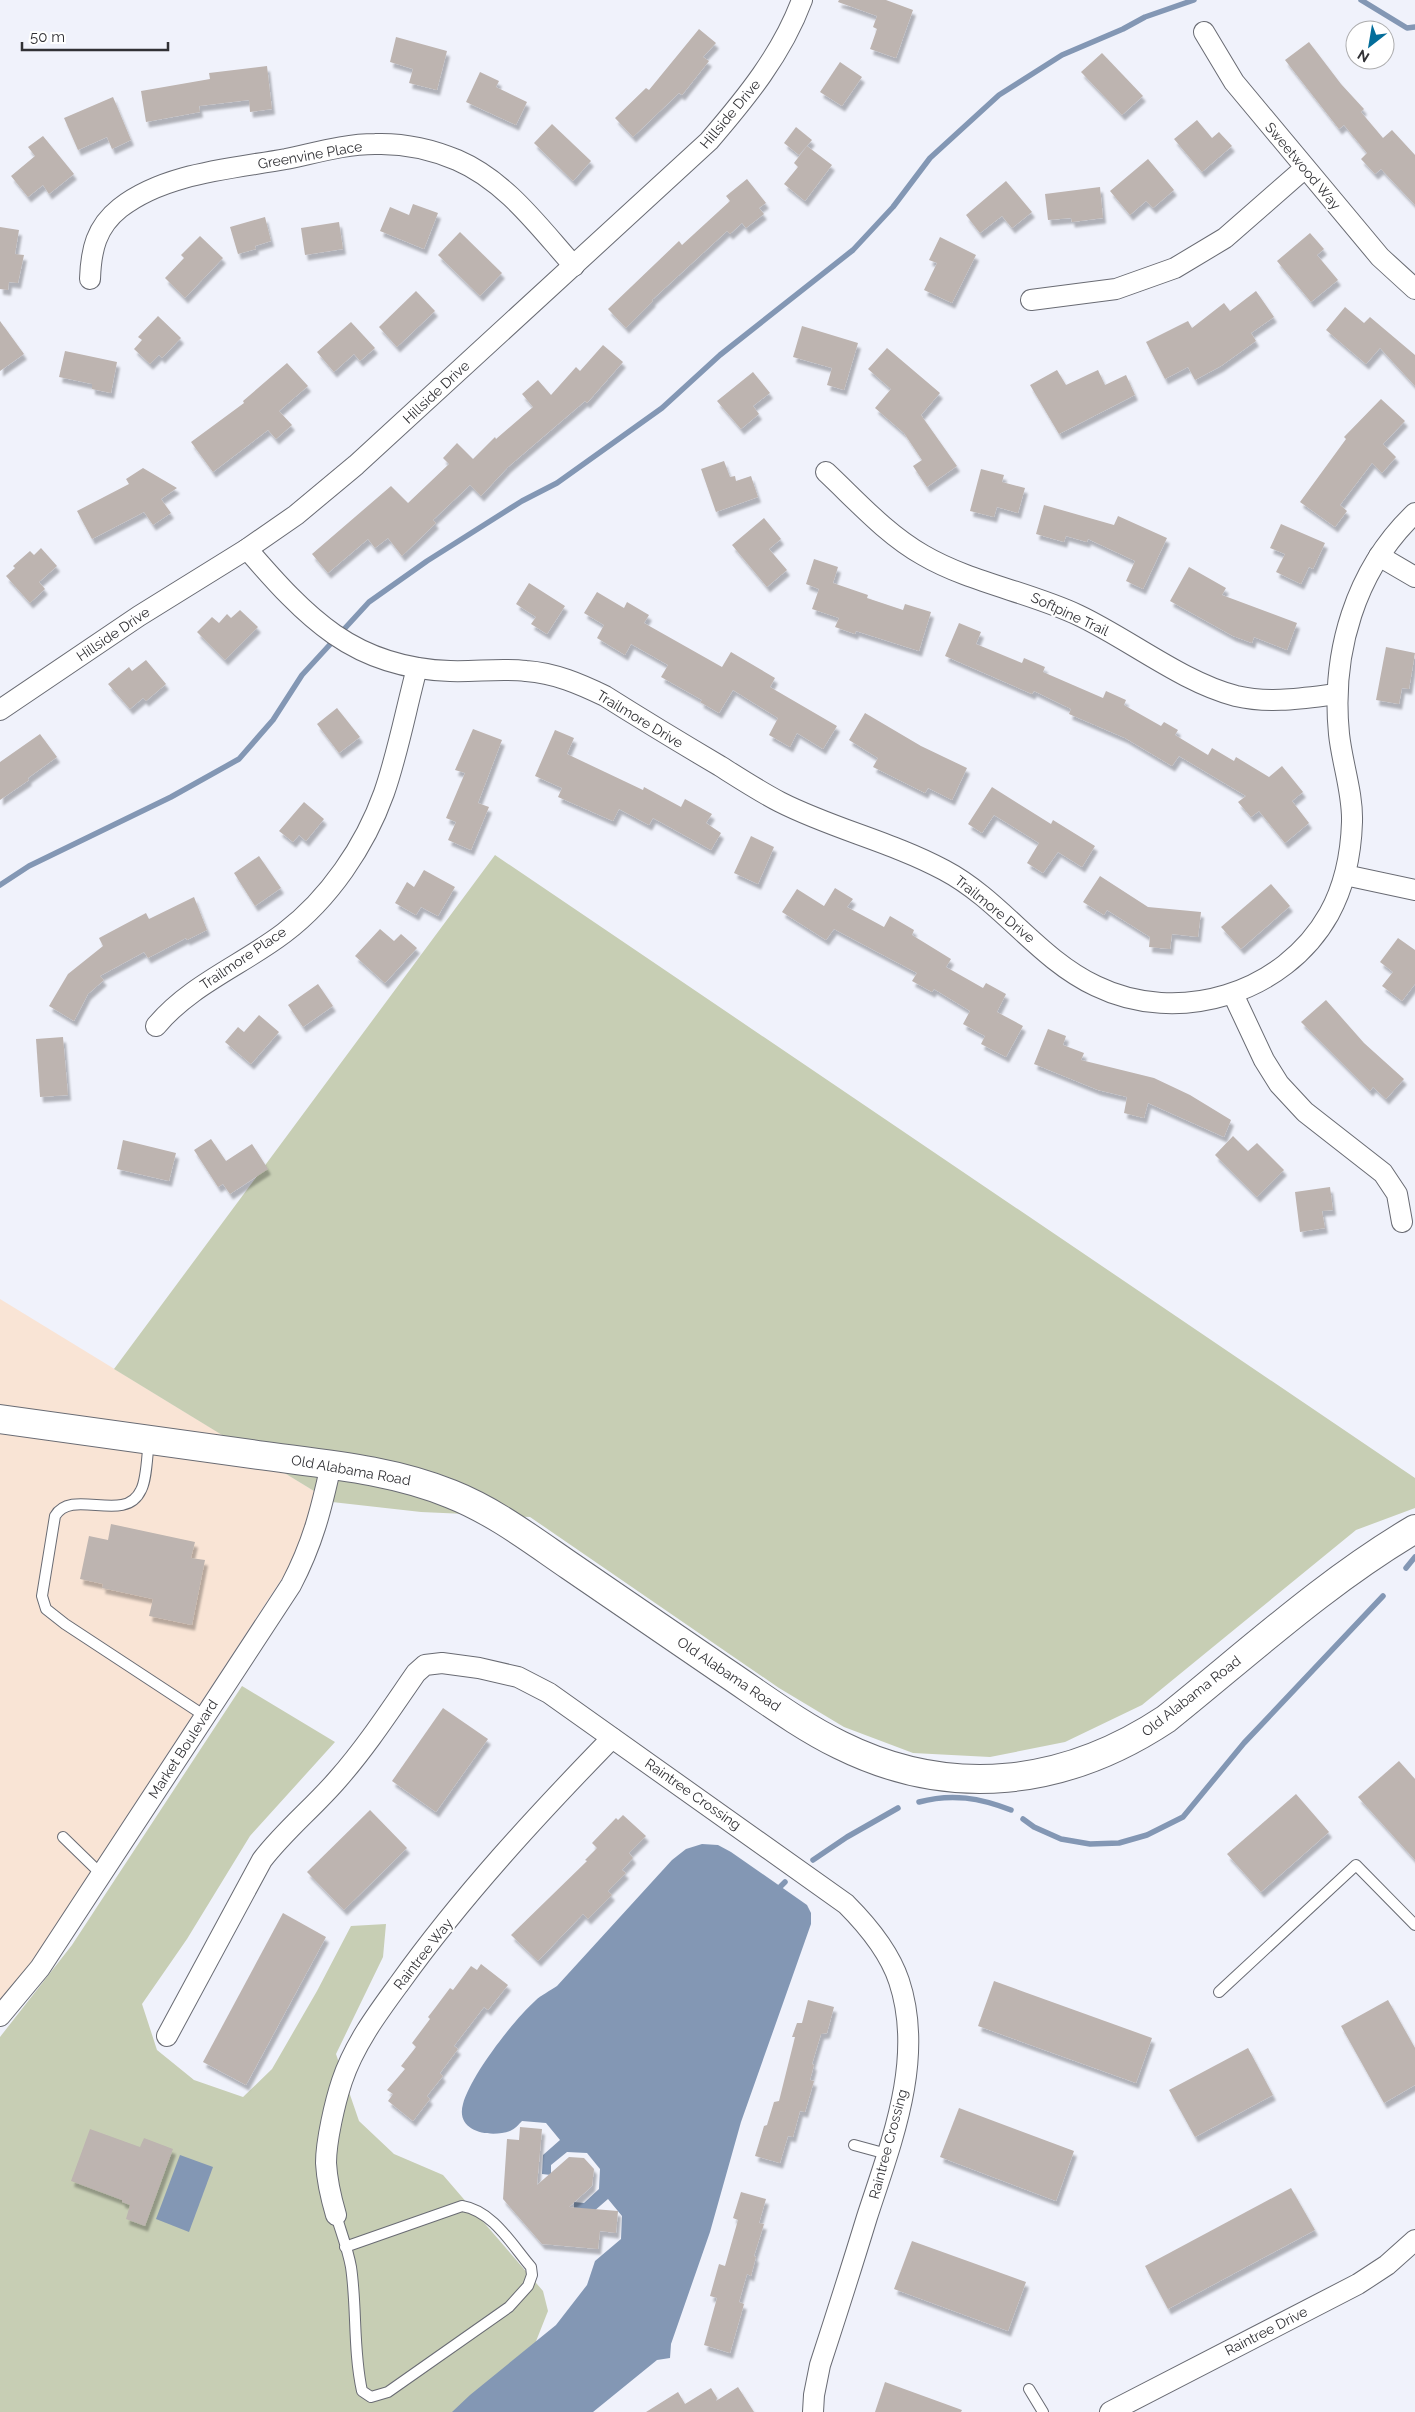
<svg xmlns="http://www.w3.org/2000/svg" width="1415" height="2412" font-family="Raleway,sans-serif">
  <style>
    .commercial { fill: #f9e4d5 }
    .green { fill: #c7ceb4 }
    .water { fill: #8397b4 }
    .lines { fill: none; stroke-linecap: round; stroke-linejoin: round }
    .stream { stroke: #8397b4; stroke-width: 5.5 }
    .building { fill: #bdb4b0; filter: url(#shadow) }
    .lane-casing { stroke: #696b73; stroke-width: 12 }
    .street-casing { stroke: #696b73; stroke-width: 22 }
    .secondary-casing { stroke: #696b73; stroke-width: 30 }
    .lane { stroke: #fff; stroke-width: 10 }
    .street { stroke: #fff; stroke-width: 20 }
    .secondary { stroke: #fff; stroke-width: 28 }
    .labels { text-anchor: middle; stroke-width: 4; stroke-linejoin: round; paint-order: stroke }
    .street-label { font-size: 14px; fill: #313135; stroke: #fff }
  </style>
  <defs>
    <filter id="shadow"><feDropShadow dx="3" dy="5.5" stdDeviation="1" flood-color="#0004"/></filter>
  </defs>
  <rect width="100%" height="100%" fill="#f0f2fb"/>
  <polygon class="commercial" points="0,1299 332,1502 0,2010"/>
  <g class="green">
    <polygon points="495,855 1415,1478 1415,1508 1356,1530 1142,1705 1065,1742 990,1757 913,1753 844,1727 779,1688 530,1517 421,1512 332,1502 114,1369"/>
    <polygon points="242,1686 335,1742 250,1836 187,1939 142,2004 157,2050 194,2080 243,2097 272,2069 317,1991 351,1926 386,1924 383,1957 336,2054 359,2121 394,2154 443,2175 543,2291 548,2311 508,2412 0,2412 0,2037 72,1945"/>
  </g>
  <g class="water">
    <path d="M702,1844L718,1845L731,1852L807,1905L811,1913V1924L741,2122L710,2232L671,2344L670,2358L657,2360L593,2412H452L470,2395L556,2325L587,2285L595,2261L621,2239L622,2216L608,2199L593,2212L574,2210V2202L584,2203L599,2189L600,2169L587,2153L567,2152L551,2165V2175L542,2174L543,2155L560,2140L546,2123L522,2121C519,2124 515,2129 510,2131C490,2138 455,2132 463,2104C471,2075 513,2021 535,2001C541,1995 550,1991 557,1986L672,1860L686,1849Z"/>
    <polygon points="180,2155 213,2167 189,2232 156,2219"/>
  </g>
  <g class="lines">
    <g class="stream">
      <polyline points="1361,0 1407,28 1415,27"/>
      <polyline points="0,885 29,866 171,797 239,759 273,720 302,675 369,602 427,561 522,501 557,483 662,408 720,355 853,250 893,207 930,158 999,95 1062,55 1123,29 1145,17 1194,0"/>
      <polyline points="1406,1568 1415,1557"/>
      <path d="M919,1802C952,1793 980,1798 1011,1810"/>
      <polyline points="1023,1819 1034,1827 1061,1839 1090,1844 1119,1843 1147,1835 1183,1817 1244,1743 1383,1596"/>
      <polyline points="813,1860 847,1837 898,1808"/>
      <polyline points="780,1887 785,1882"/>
    </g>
  </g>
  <g class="building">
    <polygon points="839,0 886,0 913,10 896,58 870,49 877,29 873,27 877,16 838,2"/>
    <polygon points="699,29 716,43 703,57 709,61 682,95 679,93 633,137 615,118 646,88 649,90"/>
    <polygon points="396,37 447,51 437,90 409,83 413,69 390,62"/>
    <polygon points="1309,42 1341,84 1364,109 1361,112 1383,138 1392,130 1415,155 1415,205 1381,169 1375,174 1361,159 1367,153 1344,125 1339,129 1285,60"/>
    <polygon points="1102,53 1143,96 1122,115 1081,72"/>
    <polygon points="840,62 862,77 842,106 820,92"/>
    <polygon points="267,66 272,109 250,112 249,100 199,106 200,112 146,122 141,91 210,79 209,73"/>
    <polygon points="480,72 499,81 496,87 527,102 516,125 466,102"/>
    <polygon points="113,97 131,140 112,149 107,137 78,150 64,118"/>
    <polygon points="1197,120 1212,138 1219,132 1232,146 1202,172 1174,139"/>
    <polygon points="552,124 591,161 573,181 534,143"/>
    <polygon points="796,127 812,140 799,155 784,143"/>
    <polygon points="43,136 74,174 49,194 43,185 28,197 11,176 35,156 28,147"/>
    <polygon points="807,146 832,165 805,201 784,184 798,167 794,163"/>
    <polygon points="1148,159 1174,190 1153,208 1146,201 1130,215 1110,191"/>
    <polygon points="747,179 766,203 759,208 764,214 746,228 742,223 730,234 727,231 652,300 653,301 626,328 608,309 679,241 682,245 730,201 726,196"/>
    <polygon points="1006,181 1032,212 1012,228 1002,216 980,233 966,215"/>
    <polygon points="1100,187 1103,218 1072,222 1071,218 1048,220 1045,194"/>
    <polygon points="413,204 438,213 424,249 380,231 390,207 409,215"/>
    <polygon points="265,217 271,241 255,246 256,249 238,254 230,227"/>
    <polygon points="339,222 343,249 305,255 301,228"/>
    <polygon points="0,227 19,230 15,254 24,255 18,283 9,282 8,290 0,289"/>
    <polygon points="460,232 502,273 480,296 438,255"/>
    <polygon points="1310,233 1324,249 1317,255 1338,280 1311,302 1277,261"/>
    <polygon points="200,236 223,258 185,298 165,278 184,258 181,255"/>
    <polygon points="940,237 976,255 952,303 924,290 937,263 929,260"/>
    <polygon points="416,291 435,311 397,347 379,327"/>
    <polygon points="1256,291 1274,317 1251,333 1256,341 1221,366 1195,380 1188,367 1165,379 1146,342 1188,321 1192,328 1224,303 1230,311"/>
    <polygon points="1345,307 1364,323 1370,317 1415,355 1415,386 1380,348 1366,364 1326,330"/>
    <polygon points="158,316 181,338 162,358 159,355 150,364 134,349 142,340 138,337"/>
    <polygon points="0,321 24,354 0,371"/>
    <polygon points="351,322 375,348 360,361 354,354 334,372 317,352"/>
    <polygon points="802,326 858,343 844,390 827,385 832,368 793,357"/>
    <polygon points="603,345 623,362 587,403 585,401 508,467 481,496 470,485 433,520 436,523 402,556 388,538 375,548 368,539 328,573 312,554 391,486 408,503 449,464 443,458 457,443 473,459 495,437 496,439 533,407 522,394 538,380 551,395 576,367 580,371"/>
    <polygon points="887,348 940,393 921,415 957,466 927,487 913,466 922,460 904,433 875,408 891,389 868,369"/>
    <polygon points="65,351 117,362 111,393 92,389 92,384 59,377"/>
    <polygon points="287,363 308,386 279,411 292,425 276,439 268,430 213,472 191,442 244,403 243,401"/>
    <polygon points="1057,370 1066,385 1098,370 1105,385 1126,375 1135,395 1059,434 1030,385"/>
    <polygon points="753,372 770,393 753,406 759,414 741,429 717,401"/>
    <polygon points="1381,399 1405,421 1383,444 1396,457 1382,473 1372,463 1340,505 1347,511 1335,527 1300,502 1346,439 1344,437"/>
    <polygon points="724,461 730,477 735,476 736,481 751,476 758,497 716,512 701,469"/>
    <polygon points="143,468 177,488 161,499 171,513 153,525 144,512 92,539 77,511 129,484 126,479"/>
    <polygon points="981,469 1004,475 1002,482 1025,488 1018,513 997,507 994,517 970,511"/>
    <polygon points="1044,505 1114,525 1118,516 1167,538 1143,589 1126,581 1135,561 1088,539 1087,542 1066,536 1064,542 1036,534"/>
    <polygon points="764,518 781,539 769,549 787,570 767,587 732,545"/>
    <polygon points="1281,524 1325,543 1313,569 1309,567 1301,584 1276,572 1285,554 1270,548"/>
    <polygon points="41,548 57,566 39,582 45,589 30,603 6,576 15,568 13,566 30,551 34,555"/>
    <polygon points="814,559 838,567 833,583 868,595 867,598 903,610 905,604 931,612 919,651 856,631 855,634 835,627 839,618 812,609 819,589 806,584"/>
    <polygon points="1189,567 1226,588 1222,595 1297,623 1287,650 1254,637 1252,643 1233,636 1170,601"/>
    <polygon points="529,583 565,606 547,634 531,624 536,617 516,604"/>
    <polygon points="597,592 624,608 627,602 649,615 644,623 722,667 731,652 775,678 770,687 837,726 823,749 797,733 790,747 769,735 778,718 733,690 719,713 700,702 702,700 661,677 668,665 631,644 625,655 597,638 604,625 584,613"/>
    <polygon points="240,610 258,627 225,660 197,632 212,617 219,623 227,614 231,618"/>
    <polygon points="959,623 981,632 976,644 1022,663 1024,658 1045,667 1043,672 1103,698 1106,691 1126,700 1124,705 1161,726 1164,722 1178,730 1175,735 1208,755 1212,748 1234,761 1236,757 1269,777 1282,766 1303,792 1292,801 1309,823 1285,843 1259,811 1251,817 1238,802 1246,796 1179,756 1172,766 1125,738 1069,714 1071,709 1034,691 1032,694 945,656"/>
    <polygon points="1386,647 1415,653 1409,689 1402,688 1399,704 1376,700"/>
    <polygon points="146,660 166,684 146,701 143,698 130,709 108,684 129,667 132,671"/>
    <polygon points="337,708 360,737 339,753 317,724"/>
    <polygon points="865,713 921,746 967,768 952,800 928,788 925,793 873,767 878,758 849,740"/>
    <polygon points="473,729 502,740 478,803 489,807 471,850 448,840 456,822 446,818 465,773 455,770"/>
    <polygon points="555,730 574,738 567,754 643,790 644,787 681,807 685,799 712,814 706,823 721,833 711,850 653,818 649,825 619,809 613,821 558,797 562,788 535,776"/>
    <polygon points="40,734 57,757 28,778 29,780 0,800 0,762"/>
    <polygon points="992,787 1051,824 1053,820 1095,846 1082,867 1058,852 1043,873 1027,863 1039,843 994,815 982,833 968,824"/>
    <polygon points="304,802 324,819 306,841 299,835 293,842 279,831"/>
    <polygon points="751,836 774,847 758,884 734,873"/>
    <polygon points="259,856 281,888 255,906 234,873"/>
    <polygon points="424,870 455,887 438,916 421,907 416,915 395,903 407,882 414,887"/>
    <polygon points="1100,876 1148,907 1201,912 1198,937 1172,934 1170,949 1149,947 1150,937 1107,910 1104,915 1083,902"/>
    <polygon points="1271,884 1290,906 1241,949 1221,927"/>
    <polygon points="835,888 853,899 847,907 884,927 890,916 914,930 912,935 951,959 946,967 983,988 986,983 1006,994 997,1012 1023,1026 1006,1057 981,1044 985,1036 963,1024 970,1011 934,989 932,992 912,981 917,973 834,929 826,940 782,912 797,889 824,906"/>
    <polygon points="194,897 207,930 187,940 186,938 148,958 144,952 100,976 104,980 88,994 74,1021 49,1006 68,974 103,946 99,938 146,913 149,919"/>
    <polygon points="380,929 394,941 401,934 417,948 385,983 355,956"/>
    <polygon points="1398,938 1415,950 1415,984 1402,1001 1382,986 1393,972 1380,962"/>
    <polygon points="318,984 333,1006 303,1027 288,1005"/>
    <polygon points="1326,1000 1364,1043 1404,1079 1386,1099 1373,1087 1370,1091 1301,1022"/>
    <polygon points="259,1015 279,1032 251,1064 225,1042 238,1027 244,1032"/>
    <polygon points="1048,1029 1066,1036 1063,1045 1084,1053 1081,1060 1154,1078 1190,1095 1231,1120 1224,1137 1148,1103 1144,1118 1124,1113 1127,1097 1098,1090 1034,1064"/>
    <polygon points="63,1037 68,1095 40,1097 36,1039"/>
    <polygon points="1233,1136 1248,1151 1257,1143 1284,1170 1257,1197 1215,1155"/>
    <polygon points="211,1139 226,1161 252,1144 268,1169 230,1194 223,1184 218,1187 194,1150"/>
    <polygon points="123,1140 176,1153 169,1181 117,1169"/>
    <polygon points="1330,1187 1333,1210 1322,1211 1325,1228 1300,1232 1295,1192"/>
    <polygon points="111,1524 195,1542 191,1558 205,1560 192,1625 149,1616 153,1599 102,1588 103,1584 80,1579 89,1536 108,1540"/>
    <polygon points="443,1708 488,1739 436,1812 392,1781"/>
    <polygon points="1399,1761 1415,1779 1415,1860 1358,1797"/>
    <polygon points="1296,1794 1329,1832 1261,1892 1227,1854"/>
    <polygon points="370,1810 407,1848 344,1910 307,1872"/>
    <polygon points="623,1815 646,1836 629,1853 633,1858 622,1870 626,1873 608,1891 612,1895 588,1919 583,1914 538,1961 511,1935 587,1861 585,1860 597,1848 592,1843 616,1818 618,1820"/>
    <polygon points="283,1913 326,1937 246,2085 203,2062"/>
    <polygon points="481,1964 508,1985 488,2010 484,2007 454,2046 458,2049 440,2073 443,2076 427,2096 430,2099 413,2121 388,2101 393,2094 387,2090 405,2069 401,2066 416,2047 412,2043 430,2019 428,2017 435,2008 450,1988 453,1990 471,1966 477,1970"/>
    <polygon points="994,1981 1152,2038 1136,2083 978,2026"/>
    <polygon points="808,2000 834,2007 827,2033 821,2034 812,2064 814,2065 810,2080 814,2081 805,2112 800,2111 793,2137 788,2136 780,2163 755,2156 764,2126 767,2125 774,2102 779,2101 795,2037 792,2037 797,2023 802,2023"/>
    <polygon points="1388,2000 1415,2048 1415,2085 1384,2103 1341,2026"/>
    <polygon points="1248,2048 1273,2095 1195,2137 1169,2090"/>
    <polygon points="959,2108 1074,2151 1056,2201 940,2157"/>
    <polygon points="520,2127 542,2129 537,2185 569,2157 584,2158 594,2169 592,2186 569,2207 618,2211 616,2233 600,2231 598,2249 542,2244 503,2199 507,2139 519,2140"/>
    <polygon points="90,2129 140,2147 144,2138 173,2149 145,2226 126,2219 130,2205 122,2202 122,2200 71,2181"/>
    <polygon points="1291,2188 1315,2230 1168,2309 1145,2266"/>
    <polygon points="741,2192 766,2199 759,2223 764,2224 754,2256 756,2257 751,2276 747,2274 739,2302 744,2304 730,2353 704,2345 717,2298 710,2296 719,2264 725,2266 738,2220 733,2218"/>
    <polygon points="912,2241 1026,2282 1008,2331 894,2289"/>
    <polygon points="885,2382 962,2410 961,2412 875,2412"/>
    <polygon points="738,2387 754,2412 646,2412 678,2392 685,2404 711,2388 717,2398 716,2401"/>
  </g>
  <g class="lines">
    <defs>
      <g id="lane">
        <path d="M149,1440C147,1454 147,1479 141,1490C125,1525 72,1487 55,1516L42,1596L46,1609L65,1624L205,1716"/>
        <polyline points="63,1837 101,1874"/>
        <polyline points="1219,1992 1356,1865 1415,1925"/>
        <polyline points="854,2145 887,2154"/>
        <path d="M336,2215C341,2232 348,2250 351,2267C357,2308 353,2350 362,2391L371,2397L388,2392L509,2307L528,2286L532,2275L531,2267C512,2245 493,2211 462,2206L345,2247"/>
        <polyline points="1029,2389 1043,2412"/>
      </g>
      <g id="street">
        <polyline points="1204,32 1234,82 1380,257 1415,289"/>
        <path d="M90,279C91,250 96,227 120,208C165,173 231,169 286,159C315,153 345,144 375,144C403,143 431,149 457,160C506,181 539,227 574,266"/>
        <polyline points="1031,300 1116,289 1175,268 1225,238 1305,168"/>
        <path d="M826,472C857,501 886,534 923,555C969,582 1029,592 1078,615C1129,639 1182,682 1236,696C1270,704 1304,698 1337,694"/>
        <path d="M247,549C306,617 353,668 450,671C475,672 501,668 526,671C555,673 580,684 605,696C643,720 681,743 720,766C739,778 759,791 780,802C833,829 892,842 944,870C1001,900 1038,959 1096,986C1178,1026 1284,994 1329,914C1345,885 1351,855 1352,822C1353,793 1342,763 1339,734C1331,653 1355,570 1415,513"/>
        <polyline points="1379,556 1415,577"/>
        <path d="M0,710L139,616L247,549L296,515L356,465L709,141C746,98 782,54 802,0"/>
        <polyline points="1345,875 1415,890"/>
        <polyline points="1233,994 1264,1060 1279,1084 1305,1112 1383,1173 1397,1194 1402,1222"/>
        <path d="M156,1026C190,985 242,965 284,933C329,899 365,846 384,793C398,753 406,709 417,668"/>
        <path d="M0,2016L40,1968L291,1585C313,1543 321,1510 331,1465"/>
        <path d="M167,2036L262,1860C285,1830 314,1807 338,1779C367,1746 391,1709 416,1673L425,1665L442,1663L479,1668L518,1677L549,1693L846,1904C868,1926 889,1951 899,1981C925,2059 891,2143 867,2217C852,2266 836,2316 820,2365L814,2395L813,2412"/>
        <path d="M336,2215C331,2198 327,2181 326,2163C326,2141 335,2102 342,2081C354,2045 377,2014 399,1984C462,1896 537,1815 612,1738"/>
        <polyline points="1110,2412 1358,2284 1387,2265 1415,2240"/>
      </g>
      <path id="secondary" d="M0,1419C86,1431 172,1443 258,1455C323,1464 390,1469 451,1494C494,1511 532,1540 570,1566C621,1601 672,1636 722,1670C761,1696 799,1725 840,1745C951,1800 1065,1786 1166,1719C1247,1654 1325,1582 1415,1529"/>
    </defs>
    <use href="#lane" class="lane-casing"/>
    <use href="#street" class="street-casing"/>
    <use href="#secondary" class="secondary-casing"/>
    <use href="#lane" class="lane"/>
    <use href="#street" class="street"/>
    <use href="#secondary" class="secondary"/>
  </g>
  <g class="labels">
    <g class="street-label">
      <text transform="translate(730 114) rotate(-50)" y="5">Hillside Drive</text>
      <text transform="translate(310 155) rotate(-10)" y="5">Greenvine Place</text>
      <text transform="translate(1303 166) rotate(50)" y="5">Sweetwood Way</text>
      <text transform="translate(436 392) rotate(-43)" y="5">Hillside Drive</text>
      <text transform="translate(1070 614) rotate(25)" y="5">Softpine Trail</text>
      <text transform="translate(113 634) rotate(-34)" y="5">Hillside Drive</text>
      <text transform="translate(640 719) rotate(31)" y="5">Trailmore Drive</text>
      <text transform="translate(995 909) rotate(39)" y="5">Trailmore Drive</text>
      <text transform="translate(243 958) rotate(-34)" y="5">Trailmore Place</text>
      <text transform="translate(351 1470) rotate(10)" y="5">Old Alabama Road</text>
      <text transform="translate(729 1674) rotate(34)" y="5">Old Alabama Road</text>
      <text transform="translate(1191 1696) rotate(-38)" y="5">Old Alabama Road</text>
      <text transform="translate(183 1749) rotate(-57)" y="5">Market Boulevard</text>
      <text transform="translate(693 1794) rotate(35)" y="5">Raintree Crossing</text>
      <text transform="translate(423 1954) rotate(-52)" y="5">Raintree Way</text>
      <text transform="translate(888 2144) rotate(-75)" y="5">Raintree Crossing</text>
      <text transform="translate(1266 2331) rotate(-27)" y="5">Raintree Drive</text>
    </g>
  </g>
  <g transform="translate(1370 45) rotate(211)"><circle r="24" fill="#ffffff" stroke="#adadae"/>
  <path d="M0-4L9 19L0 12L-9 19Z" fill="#036d9a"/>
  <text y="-8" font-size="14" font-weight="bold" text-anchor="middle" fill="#313135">N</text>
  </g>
  <path d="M22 42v8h146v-8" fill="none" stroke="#313135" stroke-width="2.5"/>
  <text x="30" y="42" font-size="15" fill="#313135" stroke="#ffffff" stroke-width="4" paint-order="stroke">50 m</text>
</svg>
